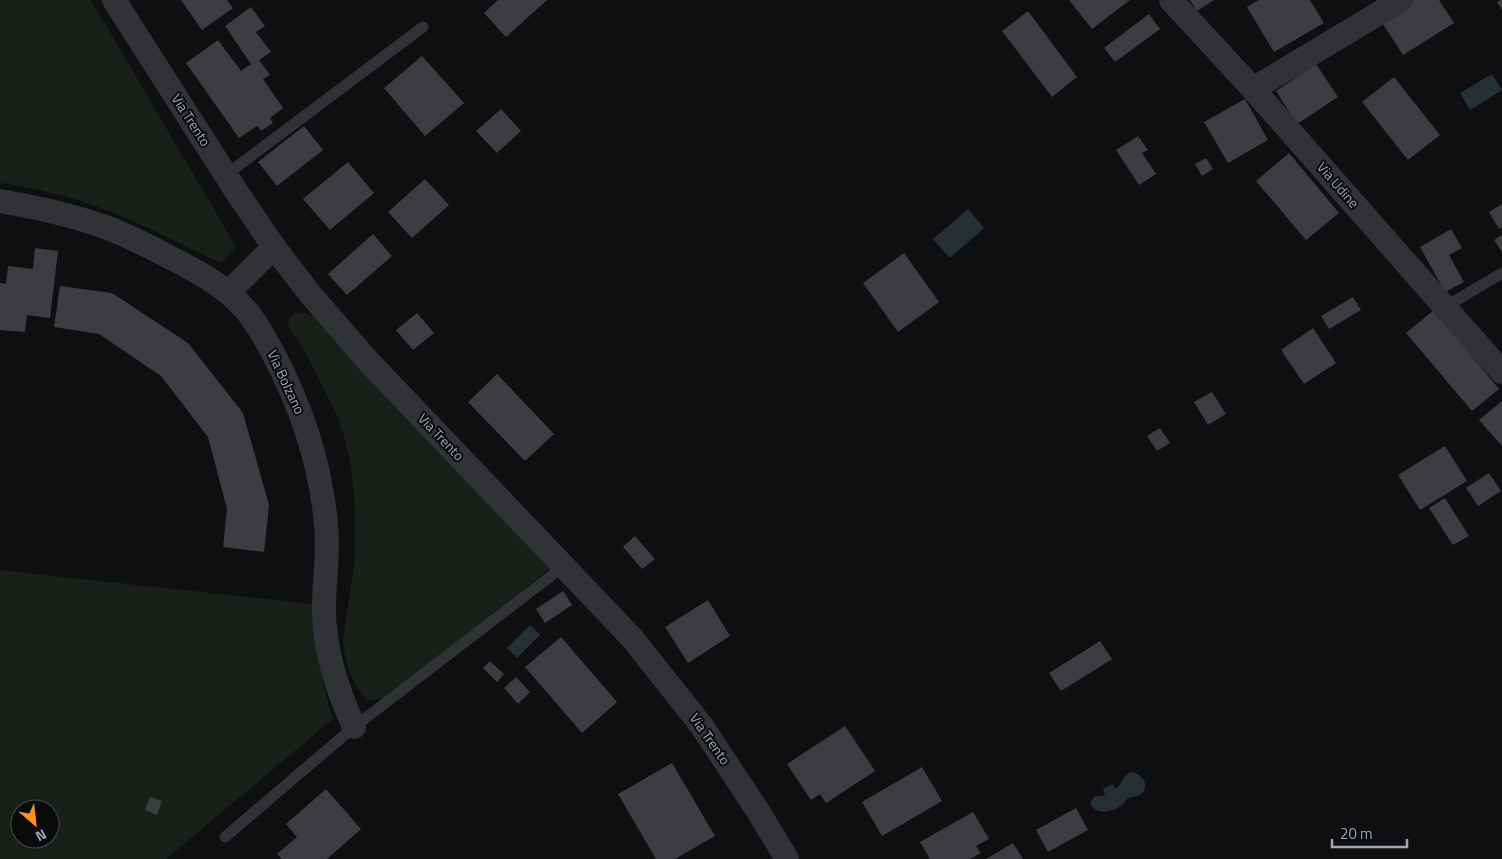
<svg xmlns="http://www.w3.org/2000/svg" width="1502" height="859" font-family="'Titillium Web',sans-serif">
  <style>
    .green { fill: #192019; fill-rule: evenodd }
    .water { fill: #253035 }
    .building { fill: #3b3d41 }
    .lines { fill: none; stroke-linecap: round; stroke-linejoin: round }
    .lane { stroke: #303236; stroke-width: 11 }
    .street { stroke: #303236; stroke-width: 24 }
    .labels { text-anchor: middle; stroke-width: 4; stroke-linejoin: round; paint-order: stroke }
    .street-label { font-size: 14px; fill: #9ea8b3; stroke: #0a0a0b }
  </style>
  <rect width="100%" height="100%" fill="#0f0f11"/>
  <g class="green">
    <path d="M0,0H91L236,247L221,263C174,241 128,216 78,200C53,192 26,187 0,183Z"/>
    <path d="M300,312L308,314L315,318L549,569L391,694L382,699L367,700C352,685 344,660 343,639L355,560V508L351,466L344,436L337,415L303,348L289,328L288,321L293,314Z"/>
    <path d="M0,570L312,604L323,685L333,719L166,859H0ZM20,809H50V839H20Z"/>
  </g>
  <g class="water">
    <polygon points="1492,74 1502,90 1470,110 1460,93"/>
    <polygon points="968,209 984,228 950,258 933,239"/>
    <polygon points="530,625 540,635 517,658 507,648"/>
    <path d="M1131,772C1140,773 1151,784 1142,793C1138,797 1132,796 1127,799C1121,811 1095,818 1090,803L1095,796H1102L1105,794L1103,789L1113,784L1115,789C1122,785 1122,776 1131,772Z"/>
  </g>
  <g class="building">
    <polygon points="181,0 227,0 233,8 202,30"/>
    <polygon points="498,0 547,0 506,37 484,13"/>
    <polygon points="1069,0 1130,0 1092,29"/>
    <polygon points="1190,0 1214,0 1197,11"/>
    <polygon points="1259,0 1310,0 1324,23 1274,52 1247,7"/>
    <polygon points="1414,0 1439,0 1454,23 1403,55 1381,21"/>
    <polygon points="1501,0 1502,0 1502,10 1497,2"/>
    <polygon points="251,7 265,26 256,32 271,52 259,60 270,75 263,79 283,108 270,118 273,123 261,131 257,126 239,138 186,63 218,40 241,71 251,64 225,26"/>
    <polygon points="1028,11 1077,77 1052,97 1002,31"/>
    <polygon points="1149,14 1160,29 1115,62 1104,48"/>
    <polygon points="422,56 464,103 425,136 384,88"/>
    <polygon points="1316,64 1338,97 1297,124 1276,91"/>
    <polygon points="1394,77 1440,135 1408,160 1362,102"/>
    <polygon points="1245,99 1268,140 1228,163 1204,122"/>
    <polygon points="501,109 521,131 497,153 476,131"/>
    <polygon points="304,126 323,150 277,186 258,162"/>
    <polygon points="1138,136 1148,150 1142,153 1156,174 1139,185 1116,150"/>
    <polygon points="1289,153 1339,213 1306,240 1256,181"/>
    <polygon points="1206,158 1213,169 1202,176 1195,164"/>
    <polygon points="348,162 374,193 330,230 303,199"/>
    <polygon points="425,179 449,205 412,238 388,212"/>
    <polygon points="1502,204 1502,227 1499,229 1489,212"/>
    <polygon points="1451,229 1462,248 1449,255 1464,282 1445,292 1420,247"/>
    <polygon points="373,234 392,256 347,295 328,274"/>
    <polygon points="1502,235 1502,252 1494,240"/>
    <polygon points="35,248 58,251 50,318 27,315 25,332 0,330 0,283 6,284 8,266 33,269"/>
    <polygon points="904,253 939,302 898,332 863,283"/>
    <polygon points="60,286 112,293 188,343 243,413 269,505 264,552 223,547 227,509 208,437 161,376 99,334 54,327"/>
    <polygon points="1353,297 1361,310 1329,329 1321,316"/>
    <polygon points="1434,310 1499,389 1472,411 1406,333"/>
    <polygon points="417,313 434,333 413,350 396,330"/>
    <polygon points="1313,328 1336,363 1304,384 1281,350"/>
    <polygon points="497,374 554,434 525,461 468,402"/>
    <polygon points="1212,392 1226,414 1208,425 1194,402"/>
    <polygon points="1502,401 1502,446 1479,420"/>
    <polygon points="1160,428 1170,443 1157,451 1147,436"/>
    <polygon points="1445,446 1467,481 1420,510 1398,475"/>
    <polygon points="1489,473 1501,491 1478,506 1466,488"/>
    <polygon points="1445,498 1469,536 1453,545 1429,508"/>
    <polygon points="635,536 655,559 642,569 623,547"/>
    <polygon points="563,591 572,605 545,623 536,609"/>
    <polygon points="708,600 730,636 688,663 665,627"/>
    <polygon points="561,637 617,702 582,733 525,667"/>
    <polygon points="1100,641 1112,659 1061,691 1049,673"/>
    <polygon points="490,661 504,674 497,682 483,668"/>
    <polygon points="516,677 530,692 518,704 504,688"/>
    <polygon points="845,726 875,771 826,803 820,794 811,800 787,764"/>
    <polygon points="672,763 715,836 675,859 656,859 618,794"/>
    <polygon points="922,767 942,801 882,836 862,802"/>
    <polygon points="326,789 361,829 327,859 282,859 277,854 297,837 286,824"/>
    <polygon points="150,797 162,801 157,815 145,810"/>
    <polygon points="1076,808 1088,830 1048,852 1036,830"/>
    <polygon points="973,812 989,839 976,846 981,853 970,859 930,859 920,842"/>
    <polygon points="1013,843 1023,859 986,859"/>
  </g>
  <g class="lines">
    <g class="lane">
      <polyline points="226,175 423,27"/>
      <polyline points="1445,307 1502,273"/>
      <polyline points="225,837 354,727 564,566"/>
    </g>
    <g class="street">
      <polyline points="114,0 236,191 274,247 310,294 369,362 632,638 701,725 758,811 787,859"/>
      <polyline points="1171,0 1253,89 1502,372"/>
      <polyline points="1253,89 1401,0"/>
      <path d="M0,201C35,207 69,214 102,226C129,235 155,250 181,263C203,275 225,287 242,306C255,319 264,337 273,353C301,406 321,465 326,525C329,553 324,580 324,608C324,650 337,689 354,727"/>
      <polyline points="228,293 274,247"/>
    </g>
  </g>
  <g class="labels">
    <g class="street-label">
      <text transform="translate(191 120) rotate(57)" y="5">Via Trento</text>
      <text transform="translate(1338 185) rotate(49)" y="5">Via Udine</text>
      <text transform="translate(286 382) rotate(65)" y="5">Via Bolzano</text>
      <text transform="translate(441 437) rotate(46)" y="5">Via Trento</text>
      <text transform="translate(710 739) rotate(55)" y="5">Via Trento</text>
    </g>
  </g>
  <g transform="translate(35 824) rotate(152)"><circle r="24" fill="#0a0a0b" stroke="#45494e"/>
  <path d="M0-4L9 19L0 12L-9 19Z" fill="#ff8f18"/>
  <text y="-8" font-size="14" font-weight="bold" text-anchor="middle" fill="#9ea8b3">N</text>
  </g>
  <path d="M1332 839v8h75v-8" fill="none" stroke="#9ea8b3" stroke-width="2.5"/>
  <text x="1340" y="839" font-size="15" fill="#9ea8b3" stroke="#0a0a0b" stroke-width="4" paint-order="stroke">20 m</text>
</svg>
